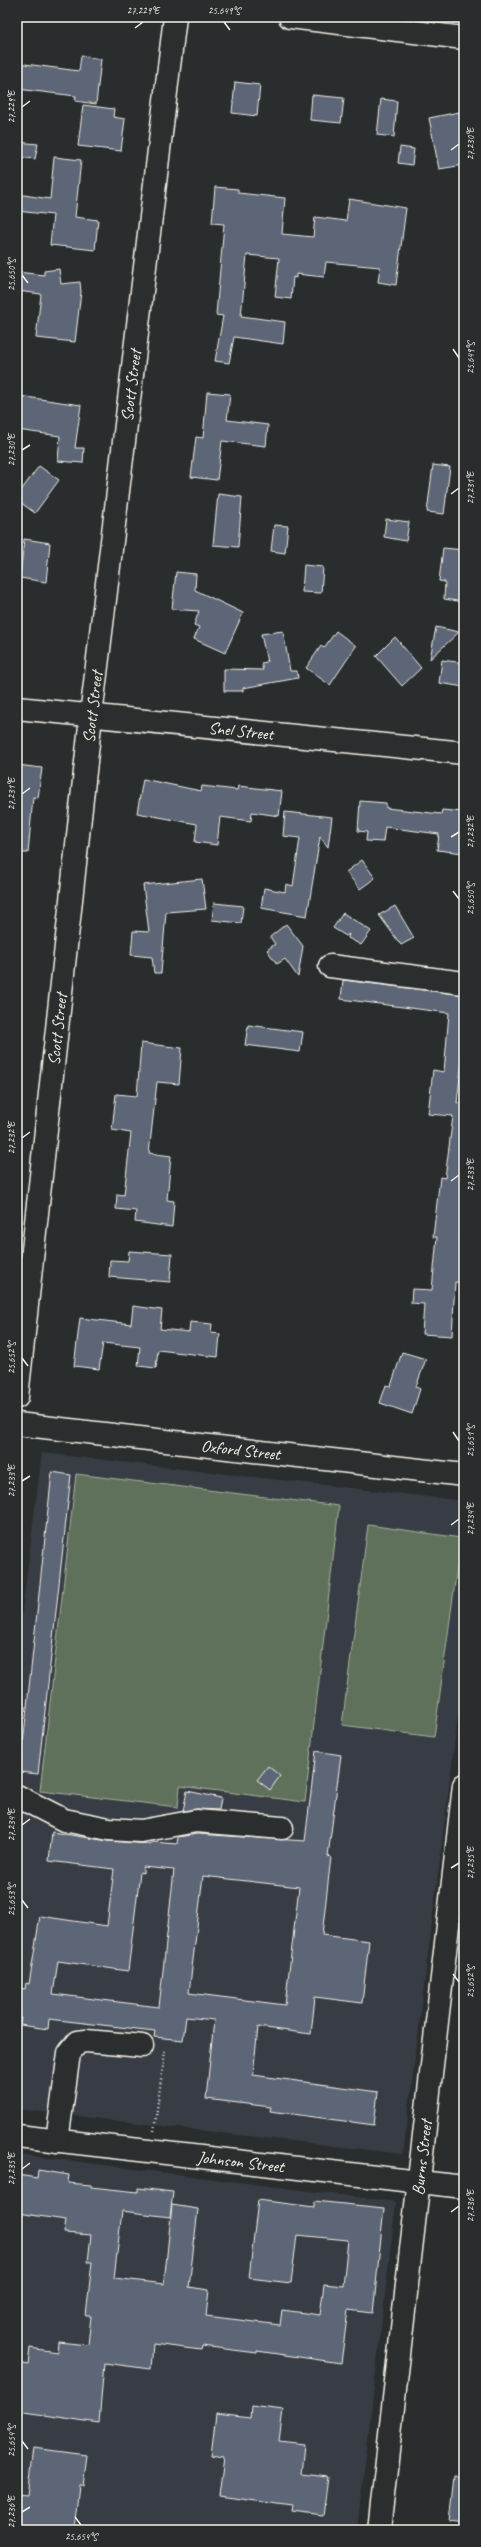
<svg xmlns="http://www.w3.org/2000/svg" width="481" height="2547" font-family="Caveat,sans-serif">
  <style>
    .built { fill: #393e44 }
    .green { fill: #5e715a; stroke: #a9b1a1 }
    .building { fill: #5c6677; stroke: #f4f1e8; fill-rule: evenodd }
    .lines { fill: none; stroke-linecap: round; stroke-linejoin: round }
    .minor-casing { stroke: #f4f1e8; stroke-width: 25 }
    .path { stroke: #f4f1e8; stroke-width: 2.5; stroke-dasharray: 1 3; stroke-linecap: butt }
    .minor { stroke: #2a2d2e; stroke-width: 22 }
    .ticks { fill: none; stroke: #f4f1e8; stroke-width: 1.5 }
    .labels { text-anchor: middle; stroke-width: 4; stroke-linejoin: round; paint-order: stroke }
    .street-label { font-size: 17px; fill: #f4f1e8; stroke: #2a2d2e }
    .neatline { fill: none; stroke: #f4f1e8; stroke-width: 1.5 }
    .ticks-label { font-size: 10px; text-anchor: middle; fill: #f4f1e8 }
  </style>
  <rect width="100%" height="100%" fill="#2a2d2e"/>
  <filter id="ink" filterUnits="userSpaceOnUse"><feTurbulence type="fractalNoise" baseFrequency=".025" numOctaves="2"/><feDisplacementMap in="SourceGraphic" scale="8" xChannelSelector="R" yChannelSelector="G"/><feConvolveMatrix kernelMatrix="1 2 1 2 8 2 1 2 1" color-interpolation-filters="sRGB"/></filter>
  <g filter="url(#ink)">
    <g class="built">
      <polygon points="42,1453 464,1501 464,1666 403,2154 17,2109 17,1653"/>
      <polygon points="17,2154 396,2202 357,2530 17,2530"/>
    </g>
    <g class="green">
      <polygon points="76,1474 339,1506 305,1802 180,1786 178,1807 40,1791"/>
      <polygon points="368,1525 461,1538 434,1737 342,1725"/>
    </g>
    <g class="building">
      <polygon points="81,56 101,59 96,104 75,101 76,96 17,89 17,63 79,71"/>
      <polygon points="235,82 260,85 257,116 232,113"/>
      <polygon points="312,95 344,98 341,123 310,120"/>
      <polygon points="381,99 397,101 394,137 377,135"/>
      <polygon points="83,105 114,109 113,117 125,119 121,151 78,146"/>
      <polygon points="459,112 464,137 464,165 439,169 429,118"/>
      <polygon points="17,142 38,144 35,159 17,157"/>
      <polygon points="400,147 414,149 412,165 398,163"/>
      <polygon points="54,157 81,160 75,217 98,220 95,250 50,245 53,215 17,211 17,194 50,199"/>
      <polygon points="215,187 238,189 238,193 285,198 282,234 313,237 315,217 346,221 349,199 406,208 396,285 378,282 380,267 326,262 324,277 296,274 296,278 293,277 291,299 275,297 279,258 247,255 241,316 285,322 283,344 234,337 229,363 215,361 223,316 216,315 224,224 212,223"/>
      <polygon points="59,269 61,284 80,282 81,292 75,342 36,338 41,294 17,291 17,272 44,275 44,271"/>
      <polygon points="207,392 230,394 227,420 268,425 266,446 222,441 217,480 191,477 196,437 203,438"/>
      <polygon points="19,396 81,405 75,448 84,448 83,463 58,461 60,436 17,430"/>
      <polygon points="433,465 450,467 444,514 427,512"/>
      <polygon points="39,466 59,480 35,513 17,500 17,496"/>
      <polygon points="218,494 242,497 238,547 213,545"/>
      <polygon points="386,519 409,522 406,541 384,537"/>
      <polygon points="274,525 288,526 285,553 271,551"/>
      <polygon points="24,539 50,543 46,582 20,578"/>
      <polygon points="443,548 464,550 464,602 444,599 445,582 439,581"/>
      <polygon points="304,565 323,567 321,593 302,592"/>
      <polygon points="176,572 196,574 195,590 243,613 225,653 194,639 199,627 194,625 199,611 172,609"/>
      <polygon points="436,627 459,632 430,659"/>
      <polygon points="283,631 290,671 297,671 298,678 243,688 243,691 224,691 224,669 263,670 261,663 267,662 261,634"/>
      <polygon points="336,631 356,646 330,685 306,668 321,646 324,648"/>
      <polygon points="395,637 421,668 402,686 376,656"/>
      <polygon points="442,660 464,663 464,687 439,683"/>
      <polygon points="17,765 42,768 38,798 33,797 28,853 17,853"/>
      <polygon points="143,779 201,791 202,786 237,790 238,786 282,791 279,816 252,812 251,821 220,817 217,845 195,842 197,824 137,813"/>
      <polygon points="360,801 386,803 386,808 441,814 442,810 464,812 464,853 437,850 439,834 385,827 383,842 366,841 367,832 358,831"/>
      <polygon points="285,812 332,817 328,847 320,837 307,916 261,908 264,888 285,892 286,884 293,886 300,838 283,836"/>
      <polygon points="362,860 375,878 360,889 346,872"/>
      <polygon points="202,879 206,909 166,912 161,973 154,973 152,957 131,955 133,931 149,932 143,885"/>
      <polygon points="214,903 243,906 241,923 212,920"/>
      <polygon points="395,906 414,938 401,945 379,915"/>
      <polygon points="343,913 371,931 361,945 348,938 349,934 346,936 333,928"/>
      <polygon points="286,924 303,946 298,977 285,959 277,964 267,950 275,944 270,937"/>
      <polygon points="343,980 464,995 464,1061 462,1060 457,1103 464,1103 464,1205 460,1241 464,1242 464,1283 455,1282 452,1336 422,1334 424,1304 411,1303 412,1289 432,1290 437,1237 433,1237 440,1177 445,1178 453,1116 428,1114 433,1070 444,1072 449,1013 341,999"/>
      <polygon points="248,1025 303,1032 300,1052 245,1045"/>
      <polygon points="141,1043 182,1048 179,1084 157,1082 149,1153 171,1156 167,1200 174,1201 172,1227 135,1222 136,1211 116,1209 117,1194 124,1195 131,1133 112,1130 116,1094 137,1096"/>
      <polygon points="129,1251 172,1254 170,1282 109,1277 110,1260 128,1261"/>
      <polygon points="133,1306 162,1310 160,1329 189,1332 190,1322 212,1324 211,1333 220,1334 218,1357 158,1350 156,1368 138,1366 140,1347 103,1343 99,1369 74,1366 80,1318 131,1324"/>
      <polygon points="402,1352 426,1359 416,1387 420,1389 412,1414 380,1403 386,1385 391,1386"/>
      <polygon points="52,1472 71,1475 38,1774 20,1772"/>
      <path d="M316,1751L341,1755L328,1856L331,1857L322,1935L369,1941L362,2003L315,1997L311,2034L258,2027L253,2075L378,2092L374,2125L270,2111L271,2107L206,2099L214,2020L186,2017L183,2040L154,2037L155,2031L49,2019L48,2029L20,2025L21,2018L17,2017V1988L25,1989L26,1983L29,1984L40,1916L107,1926L114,1869L49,1861L52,1832L108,1841L150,1844L153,1842L177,1844L178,1837L197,1834L305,1841ZM143,1867L174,1870L159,2007L53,1994L58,1961L128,1971L140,1872L143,1873ZM203,1876L299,1887L285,2005L189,1993Z"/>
      <polygon points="268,1766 280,1776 270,1790 257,1780"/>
      <polygon points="187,1791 221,1798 219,1810 197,1809 183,1811"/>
      <polygon points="38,2170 69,2175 68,2183 91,2185 91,2187 138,2192 138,2188 173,2192 170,2217 122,2211 114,2278 164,2284 172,2205 198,2209 189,2287 209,2290 206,2316 280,2325 282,2310 320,2315 324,2284 343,2286 348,2240 297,2235 291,2283 249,2278 258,2200 314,2207 314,2201 384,2208 373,2313 348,2310 341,2363 257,2351 257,2353 202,2346 201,2350 153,2344 151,2369 104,2363 99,2423 17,2411 17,2363 28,2365 30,2348 57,2352 58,2342 88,2345 91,2316 86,2316 92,2262 88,2262 91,2235 64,2233 66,2220 17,2213 17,2175 37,2178"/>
      <polygon points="252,2406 283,2410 279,2441 305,2444 302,2474 328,2477 323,2516 292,2512 293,2506 219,2496 224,2457 211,2455 216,2414 251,2418"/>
      <polygon points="33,2448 87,2455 83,2485 79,2485 74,2528 65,2526 65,2530 17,2530 17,2494 27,2495"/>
      <polygon points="454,2476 464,2477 464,2524 449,2522"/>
    </g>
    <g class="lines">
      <defs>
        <g id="minor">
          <polyline points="290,17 464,38"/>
          <path id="s1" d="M17,708L464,753"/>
          <polyline points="330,966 464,983"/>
          <path id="s2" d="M17,1397L91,716L175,17"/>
          <path id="s3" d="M17,1424L464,1475"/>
          <polyline points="17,1796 64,1820 109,1829 141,1831 196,1821 282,1828"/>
          <path id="s4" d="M17,2136L464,2187"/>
          <polyline points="57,2141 69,2053 78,2042 86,2041 142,2046"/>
          <path id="s5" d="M379,2530L464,1785"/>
        </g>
      </defs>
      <use href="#minor" class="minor-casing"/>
      <polyline class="path" points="154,2131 165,2051"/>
      <use href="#minor" class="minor"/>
    </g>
  </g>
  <path class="ticks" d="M224,22L230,30M135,28L143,22M22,107L30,101M451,150L459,144M22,275L28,283M453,349L459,358M22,450L30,445M451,494L459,488M22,794L30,788M451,837L459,832M453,891L459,899M22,1138L30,1132M451,1181L459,1175M22,1358L28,1366M453,1432L459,1441M22,1481L30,1476M451,1525L459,1519M22,1825L30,1819M451,1868L459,1863M22,1900L28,1908M453,1974L459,1982M22,2169L30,2163M451,2212L459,2206M22,2441L28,2449M22,2512L30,2507M75,2517L81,2525"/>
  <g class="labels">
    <g class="street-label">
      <text dy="6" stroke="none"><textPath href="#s2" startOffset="1018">Scott Street</textPath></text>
      <text dy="6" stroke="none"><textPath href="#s2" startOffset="694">Scott Street</textPath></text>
      <text dy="6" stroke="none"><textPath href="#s1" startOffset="225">Snel Street</textPath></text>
      <text dy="6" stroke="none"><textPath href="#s2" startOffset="370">Scott Street</textPath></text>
      <text dy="6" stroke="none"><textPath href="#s3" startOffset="225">Oxford Street</textPath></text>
      <text dy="6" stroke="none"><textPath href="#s5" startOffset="375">Burns Street</textPath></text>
      <text dy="6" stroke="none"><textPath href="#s4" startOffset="225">Johnson Street</textPath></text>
    </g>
  </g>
  <rect width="481" height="2547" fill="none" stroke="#2a2d2e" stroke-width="44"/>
  <rect x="22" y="22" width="437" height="2503" class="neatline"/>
  <g class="ticks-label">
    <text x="143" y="14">27.229°E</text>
    <text x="224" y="14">25.649°S</text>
    <text transform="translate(11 107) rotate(-90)" y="4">27.229°E</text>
    <text transform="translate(470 144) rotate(-90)" y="4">27.230°E</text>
    <text transform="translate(11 275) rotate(-90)" y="4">25.650°S</text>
    <text transform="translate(470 358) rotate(-90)" y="4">25.649°S</text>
    <text transform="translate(11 450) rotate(-90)" y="4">27.230°E</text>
    <text transform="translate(470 488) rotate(-90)" y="4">27.231°E</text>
    <text transform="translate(11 794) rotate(-90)" y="4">27.231°E</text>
    <text transform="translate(470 832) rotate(-90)" y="4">27.232°E</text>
    <text transform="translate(470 899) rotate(-90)" y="4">25.650°S</text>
    <text transform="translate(11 1138) rotate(-90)" y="4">27.232°E</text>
    <text transform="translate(470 1175) rotate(-90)" y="4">27.233°E</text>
    <text transform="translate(11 1358) rotate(-90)" y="4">25.652°S</text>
    <text transform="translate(470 1441) rotate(-90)" y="4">25.651°S</text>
    <text transform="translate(11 1481) rotate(-90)" y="4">27.233°E</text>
    <text transform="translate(470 1519) rotate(-90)" y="4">27.234°E</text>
    <text transform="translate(11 1825) rotate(-90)" y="4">27.234°E</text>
    <text transform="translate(470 1863) rotate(-90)" y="4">27.235°E</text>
    <text transform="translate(11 1900) rotate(-90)" y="4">25.653°S</text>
    <text transform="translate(470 1982) rotate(-90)" y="4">25.652°S</text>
    <text transform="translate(11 2169) rotate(-90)" y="4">27.235°E</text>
    <text transform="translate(470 2206) rotate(-90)" y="4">27.236°E</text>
    <text transform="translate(11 2441) rotate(-90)" y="4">25.654°S</text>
    <text transform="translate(11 2512) rotate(-90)" y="4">27.236°E</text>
    <text x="81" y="2540">25.654°S</text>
  </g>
</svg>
